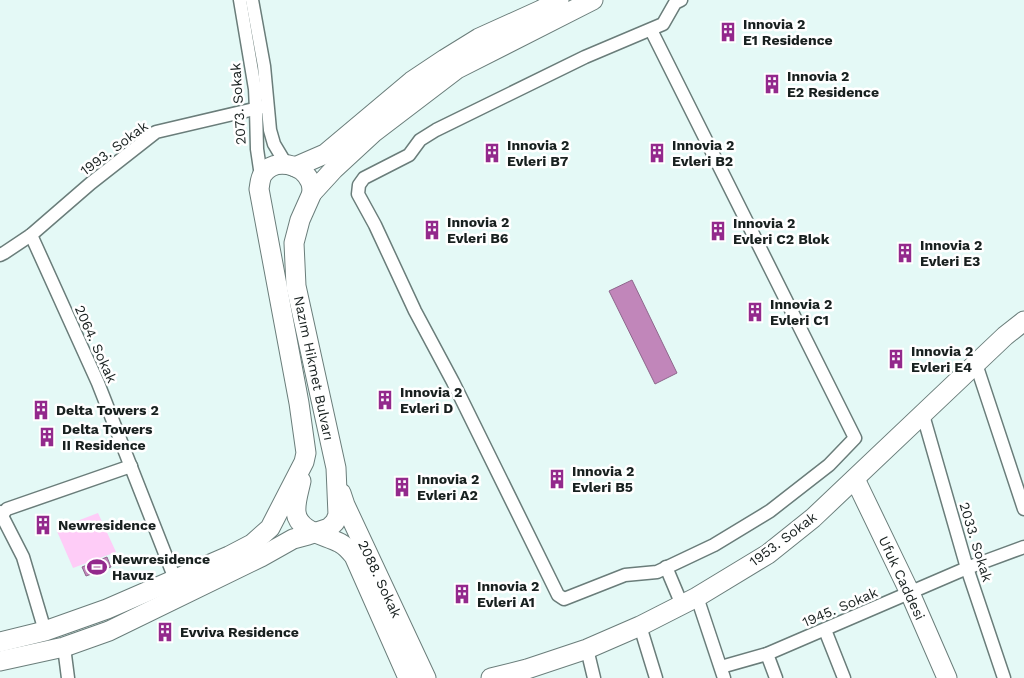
<svg xmlns="http://www.w3.org/2000/svg" width="1024" height="678" font-family="'Work Sans',sans-serif">
  <style>
    .green { fill: #feccf7 }
    .water { fill: #c186ba; stroke: #8e678c }
    .lines { fill: none; stroke-linecap: round; stroke-linejoin: round }
    .minor-casing { stroke: #6a7d7a; stroke-width: 15 }
    .secondary-casing { stroke: #6a7d7a; stroke-width: 21 }
    .minor { stroke: #fff; stroke-width: 12 }
    .secondary { stroke: #fff; stroke-width: 19 }
    .labels { text-anchor: middle; stroke-width: 5; stroke-linejoin: round; paint-order: stroke }
    .poi-label { font-size: 14px; font-weight: bold; fill: #18201f; stroke: #fff; text-anchor: start }
    .street-label { font-size: 14px; fill: #18201f; stroke: #fff }
  </style>
  <rect width="100%" height="100%" fill="#e4f9f6"/>
  <polygon class="green" points="98,513 116,552 73,568 56,529"/>
  <g class="water">
    <polygon points="632,280 677,373 655,384 609,291"/>
    <polygon points="107,557 111,567 86,576 82,567"/>
  </g>
  <g class="lines">
    <defs>
      <g id="minor">
        <polyline points="240,0 255,89 256,109 257,149 261,176"/>
        <polyline points="252,0 264,66 270,130 274,144 286,164"/>
        <polyline points="651,30 855,438 829,465 770,511 714,545 657,572 625,575 564,599 558,595 453,382 415,311 375,225 358,194 359,185 364,178 409,155 420,140 436,130 585,57 663,24 675,3 681,0"/>
        <polyline points="31,235 98,383 175,579"/>
        <polyline points="0,255 4,253 31,235 91,183 156,132 267,106"/>
        <polyline points="976,364 1024,509"/>
        <polyline points="923,415 967,568 1004,678"/>
        <polyline points="0,512 23,557 45,631"/>
        <polyline points="0,515 2,515 7,509 131,466"/>
        <polyline points="666,567 682,605"/>
        <polyline points="697,597 724,678"/>
        <polyline points="640,626 656,678"/>
        <polyline points="825,630 844,678"/>
        <polyline points="64,647 68,678"/>
        <polyline points="587,649 594,678"/>
        <polyline points="767,654 776,678"/>
        <polyline points="721,667 767,654 967,568 1024,547"/>
      </g>
      <g id="secondary">
        <polyline points="295,167 325,154 412,81 445,59 479,38 541,10 559,0"/>
        <polyline points="855,479 910,593 947,678"/>
        <path d="M301,481C299,491 295,502 296,512C298,532 326,535 340,543C346,546 350,551 354,556L408,678"/>
        <polyline points="341,493 345,505 426,678"/>
        <path d="M0,642L45,631L107,609L229,556L252,544L270,528L304,462L306,453L299,403L259,189C260,184 260,178 263,174C275,157 302,164 310,181C312,185 312,190 312,193"/>
        <polyline points="0,661 64,647 109,631 261,557 293,539 308,535 329,528 335,522 338,515 336,468 296,286 294,243 300,220 312,193 334,169 373,133 457,69 593,0"/>
        <polyline points="491,678 527,669 587,649 640,626 697,597 768,554 813,518 1005,336 1024,321"/>
      </g>
    </defs>
    <use href="#minor" class="minor-casing"/>
    <use href="#secondary" class="secondary-casing"/>
    <use href="#minor" class="minor"/>
    <use href="#secondary" class="secondary"/>
  </g>
  <defs>
    <symbol id="building-bare" viewBox="-9 -9 18 18"><path d="M-4-6H4V6H1V3H-1V6H-4ZM-2.5-4.3h1.7v1.8h-1.7ZM.8-4.3h1.7v1.8H.8ZM-2.5-1h1.7V.8h-1.7ZM.8-1h1.7V.8H.8Z" fill="#93298c" stroke="#fff" stroke-width="2.5" paint-order="stroke"/></symbol>
    <symbol id="stadium-bare" viewBox="-9 -9 18 18"><path d="M0-5a6.5 5 0 1 0 0 10a6.5 5 0 1 0 0-10ZM-3.5-1.8h7v3.6h-7Z" fill="#93298c" stroke="#fff" stroke-width="2.5" paint-order="stroke"/></symbol>
  </defs>
  <g fill-rule="evenodd">
    <use href="#building-bare" x="714" y="18" width="28" height="28"/>
    <use href="#building-bare" x="758" y="70" width="28" height="28"/>
    <use href="#building-bare" x="478" y="139" width="28" height="28"/>
    <use href="#building-bare" x="643" y="139" width="28" height="28"/>
    <use href="#building-bare" x="418" y="216" width="28" height="28"/>
    <use href="#building-bare" x="704" y="217" width="28" height="28"/>
    <use href="#building-bare" x="891" y="239" width="28" height="28"/>
    <use href="#building-bare" x="741" y="298" width="28" height="28"/>
    <use href="#building-bare" x="882" y="345" width="28" height="28"/>
    <use href="#building-bare" x="371" y="386" width="28" height="28"/>
    <use href="#building-bare" x="27" y="396" width="28" height="28"/>
    <use href="#building-bare" x="33" y="423" width="28" height="28"/>
    <use href="#building-bare" x="543" y="465" width="28" height="28"/>
    <use href="#building-bare" x="388" y="473" width="28" height="28"/>
    <use href="#building-bare" x="29" y="511" width="28" height="28"/>
    <use href="#stadium-bare" x="83" y="553" width="28" height="28"/>
    <use href="#building-bare" x="448" y="580" width="28" height="28"/>
    <use href="#building-bare" x="151" y="618" width="28" height="28"/>
  </g>
  <g class="labels">
    <g class="poi-label">
      <text x="743" y="29">Innovia 2<tspan x="743" dy="16">E1 Residence</tspan></text>
      <text x="787" y="81">Innovia 2<tspan x="787" dy="16">E2 Residence</tspan></text>
      <text x="507" y="150">Innovia 2<tspan x="507" dy="16">Evleri B7</tspan></text>
      <text x="672" y="150">Innovia 2<tspan x="672" dy="16">Evleri B2</tspan></text>
      <text x="447" y="227">Innovia 2<tspan x="447" dy="16">Evleri B6</tspan></text>
      <text x="733" y="228">Innovia 2<tspan x="733" dy="16">Evleri C2 Blok</tspan></text>
      <text x="920" y="250">Innovia 2<tspan x="920" dy="16">Evleri E3</tspan></text>
      <text x="770" y="309">Innovia 2<tspan x="770" dy="16">Evleri C1</tspan></text>
      <text x="911" y="356">Innovia 2<tspan x="911" dy="16">Evleri E4</tspan></text>
      <text x="400" y="397">Innovia 2<tspan x="400" dy="16">Evleri D</tspan></text>
      <text x="56" y="415">Delta Towers 2</text>
      <text x="62" y="434">Delta Towers<tspan x="62" dy="16">II Residence</tspan></text>
      <text x="572" y="476">Innovia 2<tspan x="572" dy="16">Evleri B5</tspan></text>
      <text x="417" y="484">Innovia 2<tspan x="417" dy="16">Evleri A2</tspan></text>
      <text x="58" y="530">Newresidence</text>
      <text x="112" y="564">Newresidence<tspan x="112" dy="16">Havuz</tspan></text>
      <text x="477" y="591">Innovia 2<tspan x="477" dy="16">Evleri A1</tspan></text>
      <text x="180" y="637">Evviva Residence</text>
    </g>
    <g class="street-label">
      <text transform="translate(238 104) rotate(-94)" y="5">2073. Sokak</text>
      <text transform="translate(114 148) rotate(-37)" y="5">1993. Sokak</text>
      <text transform="translate(96 344) rotate(66)" y="5">2064. Sokak</text>
      <text transform="translate(314 368) rotate(78)" y="5">Nazım Hikmet Bulvarı</text>
      <text transform="translate(783 539) rotate(-37)" y="5">1953. Sokak</text>
      <text transform="translate(976 542) rotate(73)" y="5">2033. Sokak</text>
      <text transform="translate(902 578) rotate(65)" y="5">Ufuk Caddesi</text>
      <text transform="translate(380 579) rotate(65)" y="5">2088. Sokak</text>
      <text transform="translate(840 607) rotate(-23)" y="5">1945. Sokak</text>
    </g>
  </g>
</svg>
